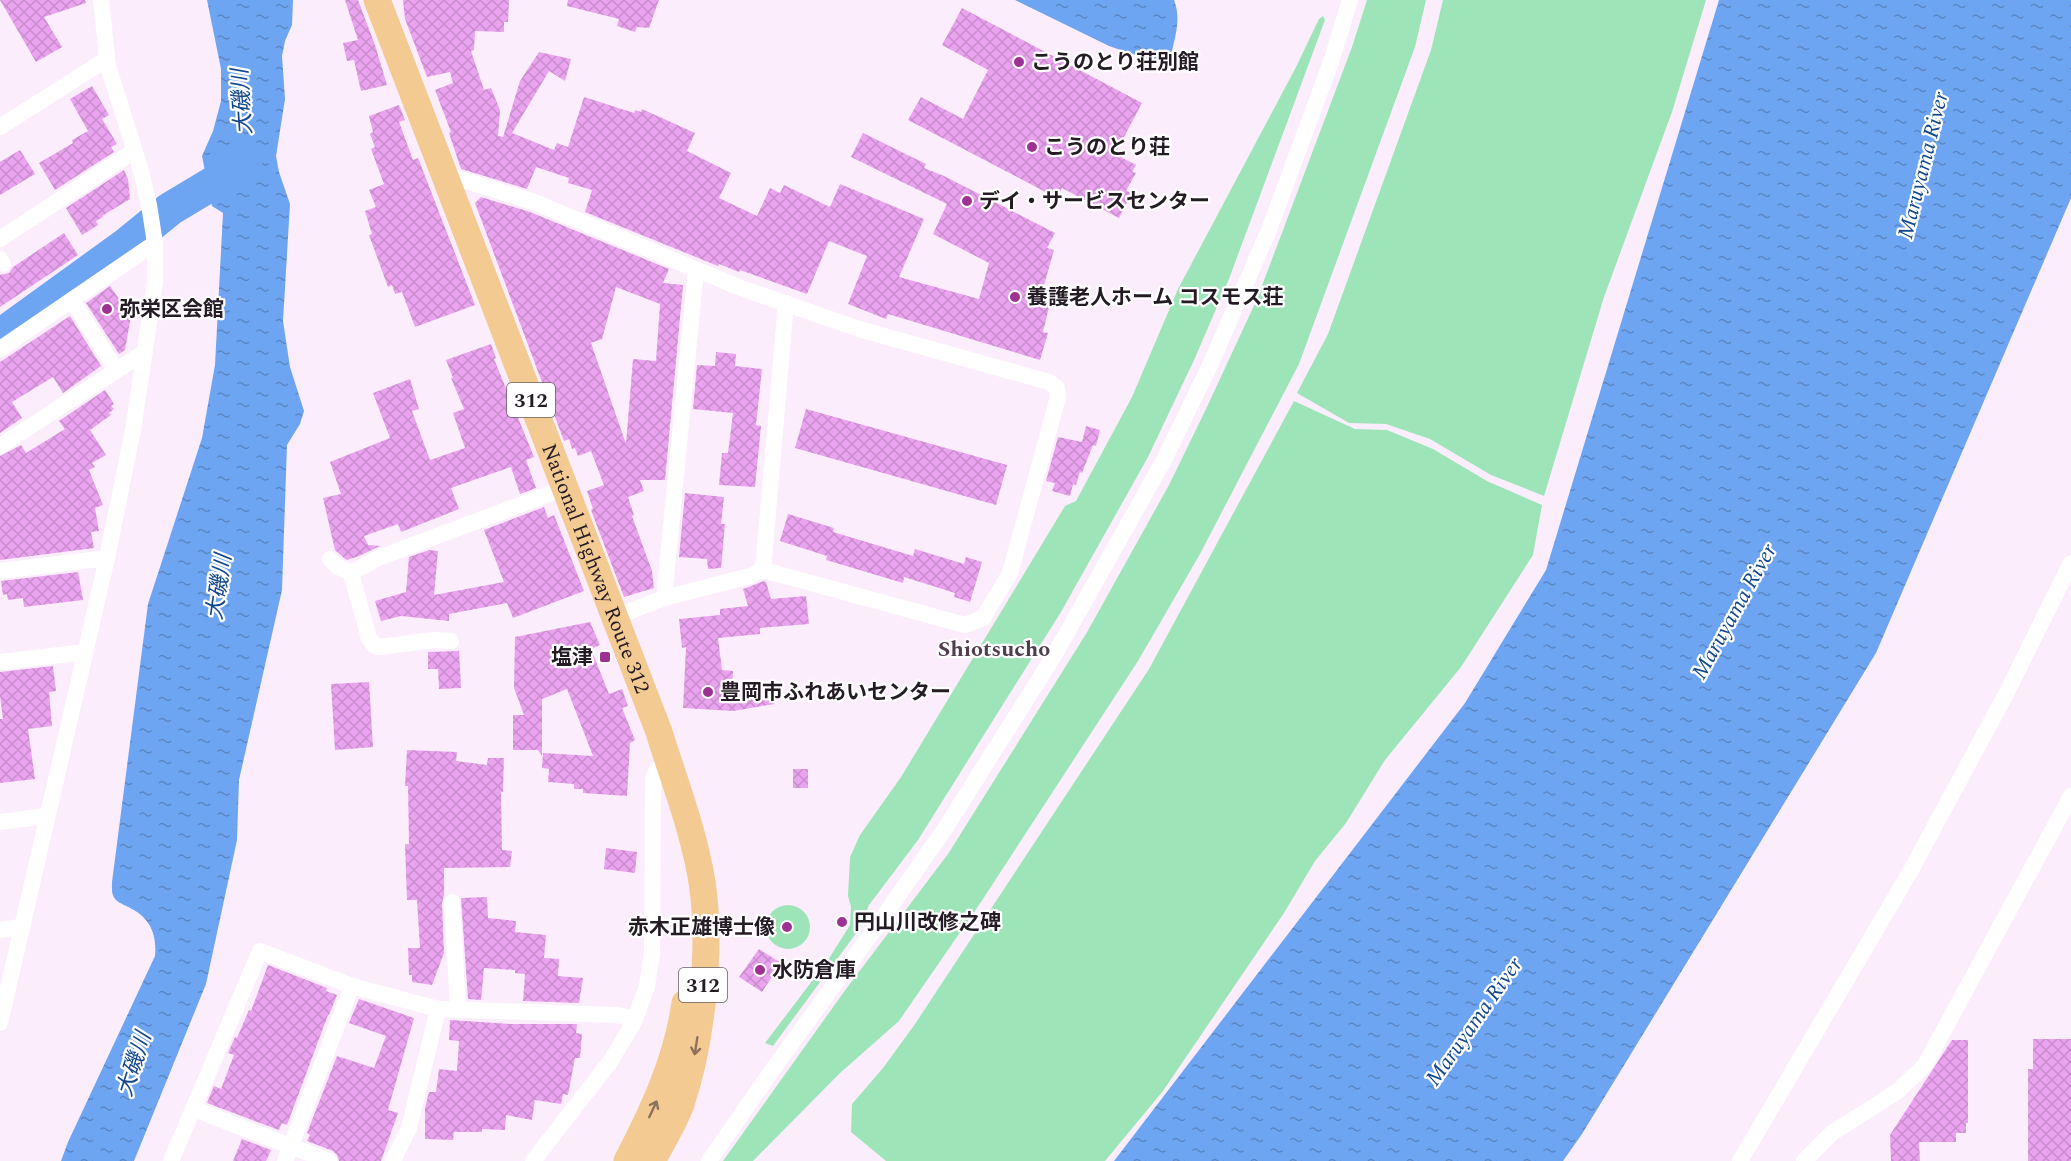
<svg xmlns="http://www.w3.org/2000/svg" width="2071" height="1161" font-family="Spectral,'Noto Sans JP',serif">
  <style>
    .green { fill: #9de5b9 }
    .water { fill: url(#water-ripples) }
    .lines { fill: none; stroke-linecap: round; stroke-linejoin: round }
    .river { stroke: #6ea5f2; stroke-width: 34 }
    .building { fill: url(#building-cross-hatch); fill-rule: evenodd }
    .minor { stroke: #fff; stroke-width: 16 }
    .trunk { stroke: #f4ca93; stroke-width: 27 }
    .oneway { stroke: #8c725c }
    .poi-dot { fill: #9e3292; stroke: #fff; stroke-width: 2 }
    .labels { text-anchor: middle; stroke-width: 4.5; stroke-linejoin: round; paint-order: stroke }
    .shield { fill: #fff; stroke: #665f66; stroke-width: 1.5 }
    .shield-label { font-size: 20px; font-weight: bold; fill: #241b24 }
    .poi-label { font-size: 21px; font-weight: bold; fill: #241b24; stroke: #fff; text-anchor: start }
    .street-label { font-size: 21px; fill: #241b24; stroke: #fff }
    .water-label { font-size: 22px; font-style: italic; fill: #12478b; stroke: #fff }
    .neighbourhood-label { font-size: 22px; font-weight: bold; fill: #513d52; stroke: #fff }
  </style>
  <defs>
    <pattern id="water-ripples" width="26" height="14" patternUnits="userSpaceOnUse" patternTransform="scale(1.5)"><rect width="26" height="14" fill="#6ea5f2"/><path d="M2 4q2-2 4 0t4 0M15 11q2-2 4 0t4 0" fill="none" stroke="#5a86c4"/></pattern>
    <pattern id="building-cross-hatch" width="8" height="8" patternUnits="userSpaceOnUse" patternTransform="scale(1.5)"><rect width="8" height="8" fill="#eaa3ee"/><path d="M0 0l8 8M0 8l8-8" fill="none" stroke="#c98ccc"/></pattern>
  </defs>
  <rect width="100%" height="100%" fill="#fcedfd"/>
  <g class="green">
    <polygon points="1367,0 1426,0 1415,47 1299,364 1200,554 1138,661 981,902 899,1021 839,1074 753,1161 723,1161 846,989 948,854 1086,634 1169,485 1206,409 1257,299 1352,47"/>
    <polygon points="1443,0 1706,0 1672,112 1604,297 1544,496 1491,475 1430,439 1386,424 1349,423 1297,393 1328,334 1431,50"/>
    <polygon points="1323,16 1325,20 1229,279 1195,358 1148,457 1061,612 918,840 869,905 860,928 773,1046 765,1043 828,960 850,925 851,907 848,896 850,857 860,835 901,777 1065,506 1076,501 1132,397 1178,289 1295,69 1319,19"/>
    <polygon points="1294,401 1355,429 1387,430 1433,449 1487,481 1542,505 1533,555 1461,667 1385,760 1346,823 1315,861 1284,913 1163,1091 1105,1161 886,1161 851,1132 852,1104 883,1068 915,1024 1149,669"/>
    <circle cx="788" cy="927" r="22"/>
  </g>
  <g class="water">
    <path d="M207,0H293L292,25L285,41L282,56L285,99L276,156L279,172L290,204L283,321L290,367L304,411L300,424L287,445L282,590L239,780L237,840L206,984L134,1161H61L68,1142L155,956C157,936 151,919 132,909C128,906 120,904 116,900C111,895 112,888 112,882L148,604L202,438L215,365L223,213L212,206L202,156L213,131L221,101V69Z"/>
    <path d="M1015,0H1174C1182,20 1174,40 1170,60L1166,64L1159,63L1109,46Z"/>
    <polygon points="1719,0 2071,0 2071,198 1876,653 1582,1134 1563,1161 1114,1161 1465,703 1546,570"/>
  </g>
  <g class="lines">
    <polyline class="river" points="0,336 127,244 170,209 245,164"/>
  </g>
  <g class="building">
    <polygon points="0,0 85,0 86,3 44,17 62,47 36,62"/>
    <polygon points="345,0 358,0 375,45 387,85 361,91 354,60 347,61 343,43 358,40"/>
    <polygon points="403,0 509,0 508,22 504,22 504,32 475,31 474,50 471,51 484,90 491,88 500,110 498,136 503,137 520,81 539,52 571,59 565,81 549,71 512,133 554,150 557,143 568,147 584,97 634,113 635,110 641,112 642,109 695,133 687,151 731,173 719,198 757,216 770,188 780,193 784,185 830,207 840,184 924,219 899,277 979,299 989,263 933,234 947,204 851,157 863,133 926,164 924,168 944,176 1055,233 1047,248 1054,250 1042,292 1052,295 1043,332 1048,333 1040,360 888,314 886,319 848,304 867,256 829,241 807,294 740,270 739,272 719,264 718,266 585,212 592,190 568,183 569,178 536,167 527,189 461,169 449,133 451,132 435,90 453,83 450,72 427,77 405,19"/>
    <polygon points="568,0 659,0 649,28 637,27 635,32 617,26 619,19 567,6"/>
    <polygon points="962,8 1142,103 1115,154 1136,165 1132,172 1136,173 1126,191 1132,193 1119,218 1062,188 1057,198 908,120 921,97 963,119 988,70 942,45"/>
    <polygon points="92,86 109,115 102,119 117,144 111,147 114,152 55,190 39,163 73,143 72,140 88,131 70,99"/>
    <polygon points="399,105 405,120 399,122 413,160 418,158 475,305 415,327 402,292 395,294 392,285 388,287 369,235 372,234 365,211 376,207 369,190 384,184 371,149 375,147 370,134 373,132 369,116"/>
    <polygon points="20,150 35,174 0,195 0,162"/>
    <polygon points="124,170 128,179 130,199 102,216 103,217 96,221 98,225 82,235 66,208"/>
    <path d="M481,197L530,212L669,269L663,283L683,285L665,480H640L644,491L628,497L634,515L632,516L652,571L654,588L624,597L591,510L593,509L587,491L604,485L591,451L578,456L575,448L572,449L569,439L564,441L475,203ZM616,287L660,304L656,361L633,359L626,444L591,343L602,339Z"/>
    <polygon points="64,233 78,255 0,307 0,275 9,273 13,267"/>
    <polygon points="110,286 131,316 125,350 119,354 86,303"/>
    <polygon points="70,316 101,366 63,393 53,377 12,402 22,418 0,433 0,362"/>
    <polygon points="491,344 496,358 494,359 534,457 526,460 536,488 520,494 511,467 451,488 459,509 401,532 398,524 364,536 368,545 380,546 359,556 347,560 344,558 335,550 323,498 341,494 330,462 390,438 373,393 410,379 419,409 412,411 430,460 465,448 453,413 464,409 451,378 453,378 446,360"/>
    <polygon points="716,352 736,354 735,366 762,369 756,425 761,426 755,487 719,485 722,453 728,453 733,413 693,409 697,365 715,366"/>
    <polygon points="105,390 114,404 111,406 114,409 109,413 111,415 90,430 106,455 92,463 95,467 89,470 103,505 95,508 99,531 91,532 94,548 0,560 0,456 21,445 26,453 65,429 59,421"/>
    <polygon points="806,409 1007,465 996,505 795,448"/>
    <polygon points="1086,426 1100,430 1096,446 1093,445 1082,473 1080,472 1076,485 1073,484 1070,496 1052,491 1055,483 1046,481 1058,437 1082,442"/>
    <polygon points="685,493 724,497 721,524 725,524 721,568 708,569 707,559 679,557"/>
    <polygon points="544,507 548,518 554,515 584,591 513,618 507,603 449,614 449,621 401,616 381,621 375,601 406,592 409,557 429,550 438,551 434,595 504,582 484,530"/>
    <polygon points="788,514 834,528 833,532 913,556 915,549 964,564 966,557 982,562 970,602 954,597 955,593 904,577 903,583 826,560 827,556 780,541"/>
    <polygon points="78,572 83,600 24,607 23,598 8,600 7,594 3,595 1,581"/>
    <polygon points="764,581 766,582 771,599 806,596 809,624 760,628 760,634 718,638 722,670 733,671 732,691 771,684 774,704 733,711 683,708 686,647 682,648 679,619 720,615 720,609 748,606 743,589"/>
    <polygon points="590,622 600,645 591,649 609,694 622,689 628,706 622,708 635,740 630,743 627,796 583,793 583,789 574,789 574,784 548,782 549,769 542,768 543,753 593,756 567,689 542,699 542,756 538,750 513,750 513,715 524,715 514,688 515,637"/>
    <polygon points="459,651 461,688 439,689 438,669 428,669 428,652"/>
    <polygon points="53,666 56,691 49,692 52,726 28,729 35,779 0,783 0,719 3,719 0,696 0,672"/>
    <polygon points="369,682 373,747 335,750 331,684"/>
    <polygon points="407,750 457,752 456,761 487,765 488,758 504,758 503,792 501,792 502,850 512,851 510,867 444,868 444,895 442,903 444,953 432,985 412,982 412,975 409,975 408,948 420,948 417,900 407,900 405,844 409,844 408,786 405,786"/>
    <rect x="793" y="769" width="15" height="19"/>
    <polygon points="606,848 637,852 635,873 604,869"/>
    <polygon points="487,897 488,918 516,921 515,932 546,935 544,958 559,959 558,976 583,978 579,1003 523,1001 525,974 515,973 515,970 484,968 481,1000 468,999 461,898"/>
    <polygon points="759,949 781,963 762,992 739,977"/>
    <polygon points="268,965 327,988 326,991 337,995 329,1015 328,1015 287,1125 282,1123 279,1130 207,1103 214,1086 221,1089 234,1055 228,1053 235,1037 237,1038 249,1010 251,1011"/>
    <polygon points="359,999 414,1018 388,1110 398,1113 381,1161 339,1161 337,1155 333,1151 307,1141 310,1135 307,1133 337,1056 374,1068 386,1036 349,1023"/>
    <polygon points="450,1020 511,1024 577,1024 576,1033 582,1034 580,1058 575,1058 568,1095 563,1094 561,1104 535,1100 532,1120 506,1115 505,1130 482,1129 482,1132 454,1132 453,1140 425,1139 425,1108 429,1092 436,1092 439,1069 457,1071 459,1041 449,1040"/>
    <polygon points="2033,1039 2071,1039 2071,1161 2028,1161 2028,1069 2033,1069"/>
    <polygon points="1952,1040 1968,1040 1968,1123 1966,1123 1966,1133 1956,1133 1956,1142 1919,1142 1920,1161 1891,1161 1890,1135"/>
    <polygon points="242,1139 271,1150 266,1161 233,1161"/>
  </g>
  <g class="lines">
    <g class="minor">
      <polyline points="0,127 107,59"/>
      <polyline points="446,179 455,178 463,180 534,202 741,288 859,329 1049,382 1057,388 1058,397 1010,573 983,618 965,625 763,570 750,576 664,598 615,617"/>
      <polyline points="0,239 134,151"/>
      <polyline points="0,259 3,264"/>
      <polyline points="72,300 116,370"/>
      <polyline points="0,349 155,243"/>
      <polyline points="0,446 145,352"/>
      <polyline points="330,559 338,567 351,573 369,638 374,645 379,647 434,640 451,641"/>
      <polyline points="763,570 786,303"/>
      <polyline points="0,571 107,558"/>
      <polyline points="351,573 378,558 565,488"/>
      <polyline points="664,598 696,270"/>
      <polyline points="0,662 85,652"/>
      <polyline points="0,822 46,816"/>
      <polyline points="452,902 458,1009"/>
      <polyline points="0,930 21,927"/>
      <polyline points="0,1023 107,558 133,430 155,282 155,243 149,205 141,171 108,66 101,0"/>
      <polyline points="194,1109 329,1161"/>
      <polyline points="171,1161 260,951 352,986 438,1009 617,1015 626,1017 634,1022 647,986 652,953 653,778 658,768 669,764"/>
      <polyline points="285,1161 352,986"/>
      <polyline points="393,1161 409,1128 438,1009"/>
      <polyline points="533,1161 610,1062 634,1022"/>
      <polyline points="709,1161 778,1062 877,926 946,827 1055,654 1164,460 1211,363 1269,230 1331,62 1350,0"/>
      <polyline points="1740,1161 1910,872 2006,694 2071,563"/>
      <polyline points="1804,1161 1832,1133 1898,1091 1925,1065 2071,796"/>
    </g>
    <g class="trunk">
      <path id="s1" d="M377,0L659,732C674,781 694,831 702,882C712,947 702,1041 681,1104C674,1123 662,1142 652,1161"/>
      <path d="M627,1161C653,1111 677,1060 685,1003"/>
    </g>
  </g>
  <defs><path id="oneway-shaft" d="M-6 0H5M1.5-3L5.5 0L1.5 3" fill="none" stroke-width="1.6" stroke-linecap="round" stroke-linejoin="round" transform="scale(1.5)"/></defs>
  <g class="oneway">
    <use href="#oneway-shaft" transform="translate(696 1046) rotate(99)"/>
    <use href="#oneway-shaft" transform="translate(653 1109) rotate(-65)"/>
  </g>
  <g class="poi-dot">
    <circle cx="1019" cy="62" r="6"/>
    <circle cx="1032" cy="147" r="6"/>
    <circle cx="967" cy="201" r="6"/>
    <circle cx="1015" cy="297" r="6"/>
    <circle cx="107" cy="309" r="6"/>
    <rect x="599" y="651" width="12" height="12" rx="3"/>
    <circle cx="708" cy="692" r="6"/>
    <circle cx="842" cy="922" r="6"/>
    <circle cx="787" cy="927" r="6"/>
    <circle cx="760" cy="970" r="6"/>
  </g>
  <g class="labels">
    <g class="shield">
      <rect x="507" y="383" width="48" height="34" rx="4.5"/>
      <rect x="679" y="968" width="48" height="34" rx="4.5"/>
    </g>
    <g class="shield-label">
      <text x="531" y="407">312</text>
      <text x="703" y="992">312</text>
    </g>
    <g class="poi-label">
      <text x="1031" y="69">こうのとり荘別館</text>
      <text x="1044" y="154">こうのとり荘</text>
      <text x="979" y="208">デイ・サービスセンター</text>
      <text x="1027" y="304">養護老人ホーム コスモス荘</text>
      <text x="119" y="316">弥栄区会館</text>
      <text x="593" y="664" text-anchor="end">塩津</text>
      <text x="720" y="699">豊岡市ふれあいセンター</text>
      <text x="854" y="929">円山川改修之碑</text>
      <text x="775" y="934" text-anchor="end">赤木正雄博士像</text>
      <text x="772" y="977">水防倉庫</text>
    </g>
    <g class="street-label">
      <text dy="7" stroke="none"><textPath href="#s1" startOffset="609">National Highway Route 312</textPath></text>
    </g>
    <g class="water-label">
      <text transform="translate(241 102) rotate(-94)" y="8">大磯川</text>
      <text transform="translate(1922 165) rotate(-76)" y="8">Maruyama River</text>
      <text transform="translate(218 587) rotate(-82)" y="8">大磯川</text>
      <text transform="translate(1733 611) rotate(-61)" y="8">Maruyama River</text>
      <text transform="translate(1473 1021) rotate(-55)" y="8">Maruyama River</text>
      <text transform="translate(133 1064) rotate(-72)" y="8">大磯川</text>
    </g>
    <g class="neighbourhood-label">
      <text x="994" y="656">Shiotsucho</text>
    </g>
  </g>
</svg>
